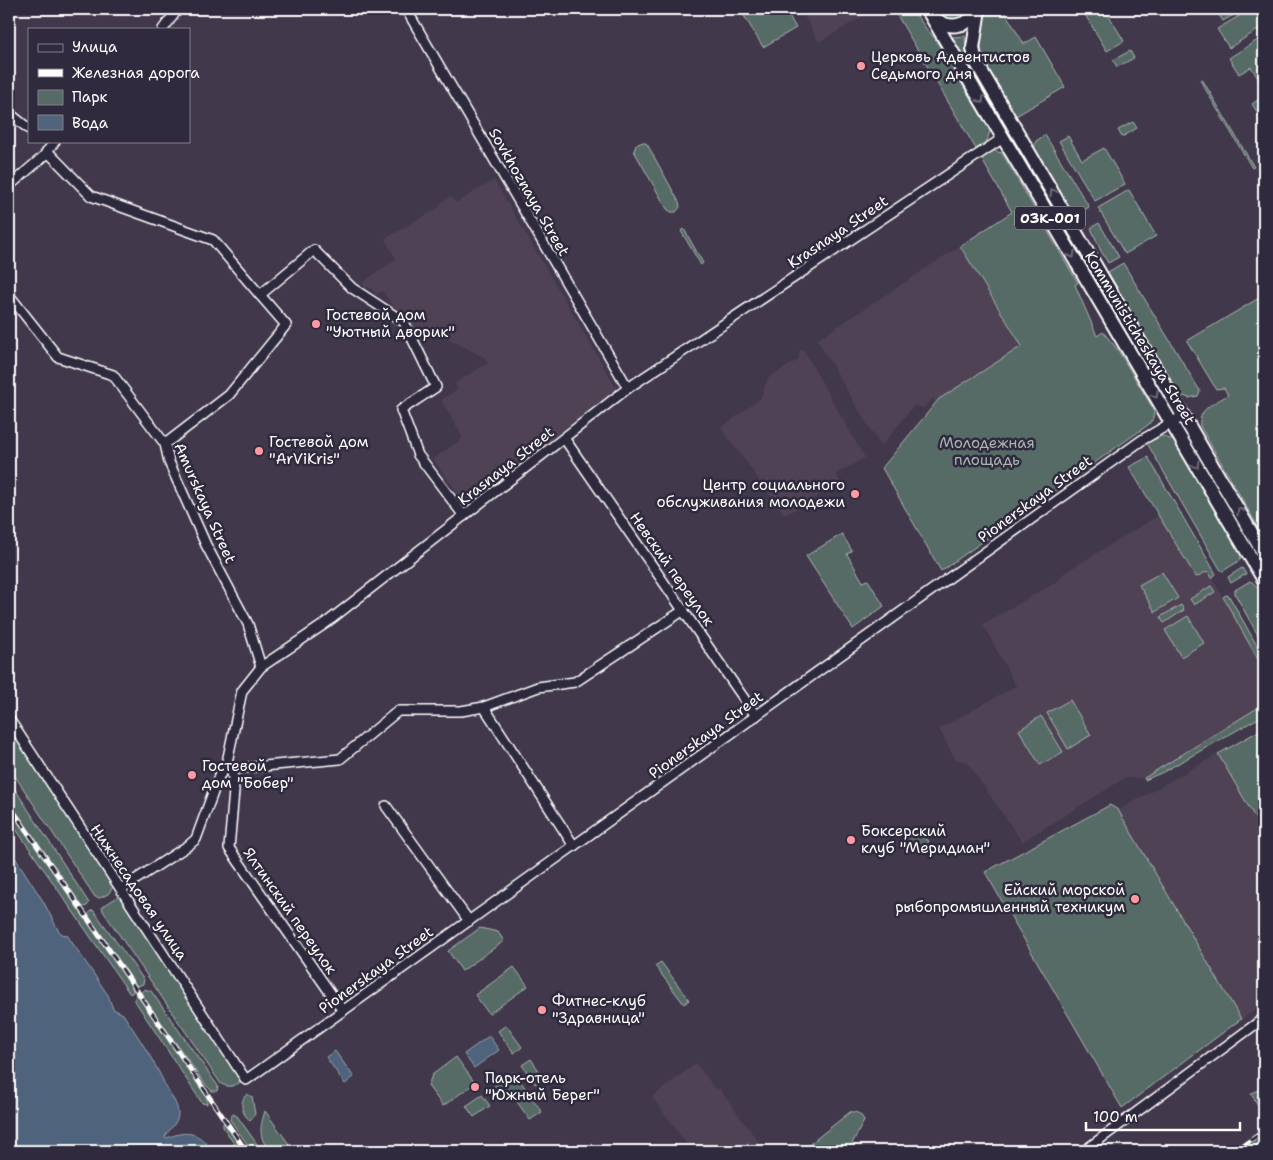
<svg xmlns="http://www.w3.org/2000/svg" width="1273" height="1160" font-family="'Shantell Sans',sans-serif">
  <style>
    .built { fill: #504255 }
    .green { fill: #566b66; stroke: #aab5b2 }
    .water { fill: #50647b; stroke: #96a2b0 }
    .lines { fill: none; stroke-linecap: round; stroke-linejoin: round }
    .minor-casing { stroke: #fff; stroke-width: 12 }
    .primary-casing { stroke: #fff; stroke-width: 16 }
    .minor { stroke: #2f2a3d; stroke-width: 9 }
    .primary { stroke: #2f2a3d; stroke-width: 12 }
    .rail-casing { stroke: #fff; stroke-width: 5 }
    .rail { stroke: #2f2a3d; stroke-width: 3; stroke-dasharray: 9; stroke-linecap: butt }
    .oneway { stroke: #6d6a77 }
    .poi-dot { fill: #ff9aa2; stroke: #2f2a3d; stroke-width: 2 }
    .labels { text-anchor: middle; stroke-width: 5; stroke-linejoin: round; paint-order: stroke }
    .shield { fill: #2f2a3d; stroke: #c1bfc5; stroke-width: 1 }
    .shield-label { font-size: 14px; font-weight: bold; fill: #fff }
    .poi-label { font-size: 15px; fill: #fff; stroke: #2f2a3d; text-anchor: start }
    .street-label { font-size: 15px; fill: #fff; stroke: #2f2a3d }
    .park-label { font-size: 15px; fill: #aab5b2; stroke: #2f2a3d }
  </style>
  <rect width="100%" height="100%" fill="#42384b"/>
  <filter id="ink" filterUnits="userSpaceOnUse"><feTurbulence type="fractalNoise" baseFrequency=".02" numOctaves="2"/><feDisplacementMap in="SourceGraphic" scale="10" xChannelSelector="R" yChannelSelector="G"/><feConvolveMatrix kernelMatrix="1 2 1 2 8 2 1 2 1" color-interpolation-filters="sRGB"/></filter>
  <g filter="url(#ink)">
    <g class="built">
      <polygon points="800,9 876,9 819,42"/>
      <polygon points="494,180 617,389 466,505 433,459 463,438 441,400 457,390 455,383 488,363 485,358 438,333 421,341 382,291 376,295 370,287 366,289 362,283 396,259 385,239 441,206 440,203 451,196 456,203"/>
      <polygon points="960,246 1022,346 939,399 936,403 933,398 924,408 914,405 881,447 817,340"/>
      <polygon points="803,349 865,458 836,474 841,483 785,515 721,428 761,398 768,378 799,359 799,351"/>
      <polygon points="1159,515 1196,577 1208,571 1264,670 1264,704 1144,778 1125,778 1022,842 967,762 955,759 939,729 1016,686 983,624 1058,581 1064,573"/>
      <polygon points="1264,728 1264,1003 1128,1103 989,871 1110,805 1119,810"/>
      <polygon points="696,1063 716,1090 719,1088 765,1151 692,1151 652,1097"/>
      <polygon points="1264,1140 1264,1151 1247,1151 1254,1147"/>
    </g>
    <g class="green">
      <polygon points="752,9 785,9 796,28 763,47 743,14"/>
      <polygon points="896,9 912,9 927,30 934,37 990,131 987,141 976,149 894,10"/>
      <polygon points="933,9 974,9 966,18 944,20"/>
      <polygon points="987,9 1003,9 1024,44 1036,37 1065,87 1016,116 981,56 982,28"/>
      <polygon points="1091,9 1105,9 1124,41 1107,51 1084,13"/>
      <polygon points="1215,9 1244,9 1223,21"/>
      <polygon points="1251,9 1264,9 1264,26 1229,48 1217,29"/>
      <polygon points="965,36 966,55 968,64 952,37"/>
      <polygon points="1264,36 1264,88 1251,67 1239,74 1229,58"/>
      <polygon points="1130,51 1134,58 1117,67 1113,60"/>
      <polygon points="1202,79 1254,167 1252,168 1200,80"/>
      <polygon points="1264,96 1264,123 1252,104"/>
      <polygon points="1133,122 1137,128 1122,137 1118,130"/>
      <polygon points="1045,135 1089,207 1075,216 1034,147 1036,141"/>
      <polygon points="1068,136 1082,160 1104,148 1125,184 1095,201 1059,141"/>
      <polygon points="643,142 647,144 679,202 680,207 676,212 671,212 667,209 634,151 636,145"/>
      <polygon points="991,150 1002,153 1078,283 1075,285 1097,336 1103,332 1118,350 1154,410 1153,419 1148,425 941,571 882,468 939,399 1022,346 960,246 1012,212 981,158"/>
      <polygon points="1129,190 1156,236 1125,254 1098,208"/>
      <polygon points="1099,223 1119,257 1108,263 1101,251 1091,228"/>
      <polygon points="684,229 703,263 701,265 681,231"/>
      <polygon points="1123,263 1200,391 1198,396 1189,398 1180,395 1108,272"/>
      <path d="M1264,295V533L1257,525L1200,426C1198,408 1215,403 1228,395L1224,388L1216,389L1187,341Z"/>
      <polygon points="1162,436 1175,441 1242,555 1239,561 1223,571 1220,569 1147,443"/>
      <polygon points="1148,457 1216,574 1212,578 1208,571 1196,577 1129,467"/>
      <polygon points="842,534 852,551 847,554 863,582 868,580 884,606 853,629 806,556"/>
      <polygon points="1242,568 1246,574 1231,583 1228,577"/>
      <polygon points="1162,572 1178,598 1155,612 1139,585"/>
      <path d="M1250,581C1270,591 1264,627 1264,646L1235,594V590Z"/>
      <polygon points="1211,586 1215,592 1194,605 1190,599"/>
      <polygon points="1226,595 1229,596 1264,658 1264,670 1223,597"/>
      <polygon points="1181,605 1184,610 1164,623 1160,617"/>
      <polygon points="1188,616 1204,643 1181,657 1165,630"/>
      <polygon points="1070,700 1091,735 1068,749 1047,713"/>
      <polygon points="1264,704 1264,715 1163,772 1145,780 1144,778"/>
      <polygon points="1041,716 1063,752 1040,765 1019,730"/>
      <polygon points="1264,728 1264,833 1218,754"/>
      <polygon points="12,730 114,886 108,894 100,898 95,897 9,767 9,732"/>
      <polygon points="9,780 89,903 87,906 83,907 9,801"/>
      <polygon points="1110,805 1118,810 1241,1019 1122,1108 985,872"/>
      <polygon points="9,809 133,988 133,992 130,994 9,819"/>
      <polygon points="911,830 929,841 921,852 904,841"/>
      <path d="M119,896L121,897L240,1077L239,1083C232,1087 228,1087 221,1084L103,911L102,907Z"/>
      <polygon points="92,910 94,911 144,980 143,984 138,986 136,985 88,915"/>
      <polygon points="480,928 498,932 504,941 462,971 448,951"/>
      <polygon points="661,962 689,1000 684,1004 655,966"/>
      <polygon points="514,967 528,986 489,1014 475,995"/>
      <polygon points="144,989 151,991 218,1086 217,1091 212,1091 205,1084 142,995 141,993"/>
      <polygon points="137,995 207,1097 207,1104 202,1103 135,1001 135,997"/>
      <polygon points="506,1025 522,1047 514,1053 498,1031"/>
      <polygon points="456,1057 475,1083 443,1106 428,1086 432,1075"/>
      <polygon points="531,1059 544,1078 535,1084 522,1065"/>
      <polygon points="514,1072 542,1112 530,1120 510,1092 497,1101 489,1090"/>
      <polygon points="1264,1086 1264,1112 1263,1113 1251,1094"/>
      <path d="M247,1094L252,1097L255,1114L250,1120C241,1114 239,1101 247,1094Z"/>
      <polygon points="482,1095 490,1106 474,1117 466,1106"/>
      <path d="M265,1111L294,1151H269C258,1135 260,1128 265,1111Z"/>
      <path d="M850,1112C856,1111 862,1114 864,1121L848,1151H801Z"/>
      <polygon points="233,1114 237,1116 262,1151 252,1151 231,1121 230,1119"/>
      <polygon points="223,1123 226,1124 245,1151 239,1151 223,1127"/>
      <polygon points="1264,1133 1264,1140 1247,1151 1238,1151"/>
    </g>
    <g class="water">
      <path d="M9,848L43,901L58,930L62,934L67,935L108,995L113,1009L123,1014C139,1038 155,1062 167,1089C171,1097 178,1103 178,1114C178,1123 169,1129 165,1137L167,1138C188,1129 200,1133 212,1151H9Z"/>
      <polygon points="489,1036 499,1050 474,1068 464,1054"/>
      <polygon points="335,1051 354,1077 345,1084 326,1057"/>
    </g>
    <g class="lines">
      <defs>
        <g id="minor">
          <polyline points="406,9 628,388"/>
          <polyline points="163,29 178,9"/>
          <polyline points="9,113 29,129"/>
          <polyline points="47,151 91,196 213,240 260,295 314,250 352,288 404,322 436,387 401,410 418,455 464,516"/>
          <polyline points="9,186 43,157 55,141"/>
          <polyline points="9,295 58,357 113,375 165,444 169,462 206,545 248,624 261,667"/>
          <polyline points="564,438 756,716"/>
          <polyline points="165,444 229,395 286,325 260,295"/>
          <polyline points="484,707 574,846"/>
          <polyline points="9,719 246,1080 1142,440 1183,416"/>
          <polyline points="229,768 232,769 234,791 229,848 343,1011"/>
          <polyline points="232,769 340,759 398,711 461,711 484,707 538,687 575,682 684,610"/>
          <polyline points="386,806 469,921"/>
          <polyline points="121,889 189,845 196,839 219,776 226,767 242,691 261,667 326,623 628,388 1003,138"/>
          <polyline points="1084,1151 1264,1018"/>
        </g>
        <g id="primary">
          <polyline points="927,9 1264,580"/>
          <polyline points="979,9 973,48 976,62 1264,554"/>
          <path d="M933,17C948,31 969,27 979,9"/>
        </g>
      </defs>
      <use href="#minor" class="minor-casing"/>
      <use href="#primary" class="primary-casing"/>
      <use href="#minor" class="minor"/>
      <use href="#primary" class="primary"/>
      <defs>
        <g id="rail">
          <polyline points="9,805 84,913 246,1151"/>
          <polyline points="1235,1151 1264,1131"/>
        </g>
      </defs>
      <use href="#rail" class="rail-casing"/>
      <use href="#rail" class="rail"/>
    </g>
    <defs><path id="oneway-chevron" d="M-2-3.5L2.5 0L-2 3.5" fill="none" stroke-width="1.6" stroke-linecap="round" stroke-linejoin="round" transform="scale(1.25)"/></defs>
    <g class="oneway">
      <use href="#oneway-chevron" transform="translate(981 100) rotate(60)"/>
      <use href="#oneway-chevron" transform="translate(1053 192) rotate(-120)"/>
      <use href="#oneway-chevron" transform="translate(1072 255) rotate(60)"/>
      <use href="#oneway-chevron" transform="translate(1155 395) rotate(59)"/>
      <use href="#oneway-chevron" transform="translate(1196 465) rotate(59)"/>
      <use href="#oneway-chevron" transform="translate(1240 511) rotate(-120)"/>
    </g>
  </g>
  <g class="poi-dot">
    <circle cx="861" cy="66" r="5"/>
    <circle cx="316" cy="324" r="5"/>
    <circle cx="259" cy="451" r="5"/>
    <circle cx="855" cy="494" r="5"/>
    <circle cx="192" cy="775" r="5"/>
    <circle cx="851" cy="840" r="5"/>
    <circle cx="1135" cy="899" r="5"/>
    <circle cx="542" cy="1010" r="5"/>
    <circle cx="475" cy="1087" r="5"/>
  </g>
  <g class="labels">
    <rect class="shield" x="1015" y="206.5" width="70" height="23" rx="4"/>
    <g class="shield-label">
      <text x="1050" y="223">03К-001</text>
    </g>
    <g class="poi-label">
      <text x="871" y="62">Церковь Адвентистов<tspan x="871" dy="17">Седьмого дня</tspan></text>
      <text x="326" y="320">Гостевой дом<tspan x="326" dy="17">"Уютный дворик"</tspan></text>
      <text x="269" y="447">Гостевой дом<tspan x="269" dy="17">"ArViKris"</tspan></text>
      <text x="845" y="490" text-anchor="end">Центр социального<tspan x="845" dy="17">обслуживания молодежи</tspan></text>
      <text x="202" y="771">Гостевой<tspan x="202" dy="17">дом "Бобер"</tspan></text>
      <text x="861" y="836">Боксерский<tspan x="861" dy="17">клуб "Меридиан"</tspan></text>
      <text x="1125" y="895" text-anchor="end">Ейский морской<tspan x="1125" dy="17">рыбопромышленный техникум</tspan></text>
      <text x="552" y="1006">Фитнес-клуб<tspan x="552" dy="17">"Здравница"</tspan></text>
      <text x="485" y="1083">Парк-отель<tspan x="485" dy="17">"Южный Берег"</tspan></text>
    </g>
    <g class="street-label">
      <text transform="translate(529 192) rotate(60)" y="5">Sovkhoznaya Street</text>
      <text transform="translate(838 232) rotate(-34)" y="5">Krasnaya Street</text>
      <text transform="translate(1140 338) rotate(59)" y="5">Kommunisticheskaya Street</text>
      <text transform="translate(506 466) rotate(-38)" y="5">Krasnaya Street</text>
      <text transform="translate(1035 499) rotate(-36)" y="5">Pionerskaya Street</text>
      <text transform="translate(205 503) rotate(66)" y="5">Amurskaya Street</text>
      <text transform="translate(672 569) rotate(55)" y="5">Невский переулок</text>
      <text transform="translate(706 735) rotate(-36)" y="5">Pionerskaya Street</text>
      <text transform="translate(139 892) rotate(56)" y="5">Нижнесадовая улица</text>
      <text transform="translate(290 911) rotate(55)" y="5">Ялтинский переулок</text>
      <text transform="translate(376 970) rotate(-36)" y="5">Pionerskaya Street</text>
    </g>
    <g class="park-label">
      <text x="987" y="448">Молодежная<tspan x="987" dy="17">площадь</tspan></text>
    </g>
  </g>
  <rect width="1273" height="1160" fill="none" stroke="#2f2a3d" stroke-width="30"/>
  <rect x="15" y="15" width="1243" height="1130" fill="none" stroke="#fff" stroke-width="2" filter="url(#ink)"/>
  <rect x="28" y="28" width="162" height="115" fill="#2f2a3d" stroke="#827f8b"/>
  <rect x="38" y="44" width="25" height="8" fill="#2f2a3d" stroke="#827f8b"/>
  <text x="72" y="52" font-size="15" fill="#ffffff">Улица</text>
  <rect x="38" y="69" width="25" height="8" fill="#ffffff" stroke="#827f8b"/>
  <text x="72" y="78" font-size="15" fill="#ffffff">Железная дорога</text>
  <rect x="38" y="90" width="25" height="15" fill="#566b66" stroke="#827f8b"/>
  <text x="72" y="102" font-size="15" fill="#ffffff">Парк</text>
  <rect x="38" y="115" width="25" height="15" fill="#50647b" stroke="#827f8b"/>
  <text x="72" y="128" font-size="15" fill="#ffffff">Вода</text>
  <path d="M1086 1122v8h154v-8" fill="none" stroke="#ffffff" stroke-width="2.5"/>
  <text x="1093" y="1122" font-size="15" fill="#ffffff" stroke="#2f2a3d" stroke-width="4" paint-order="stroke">100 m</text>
</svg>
